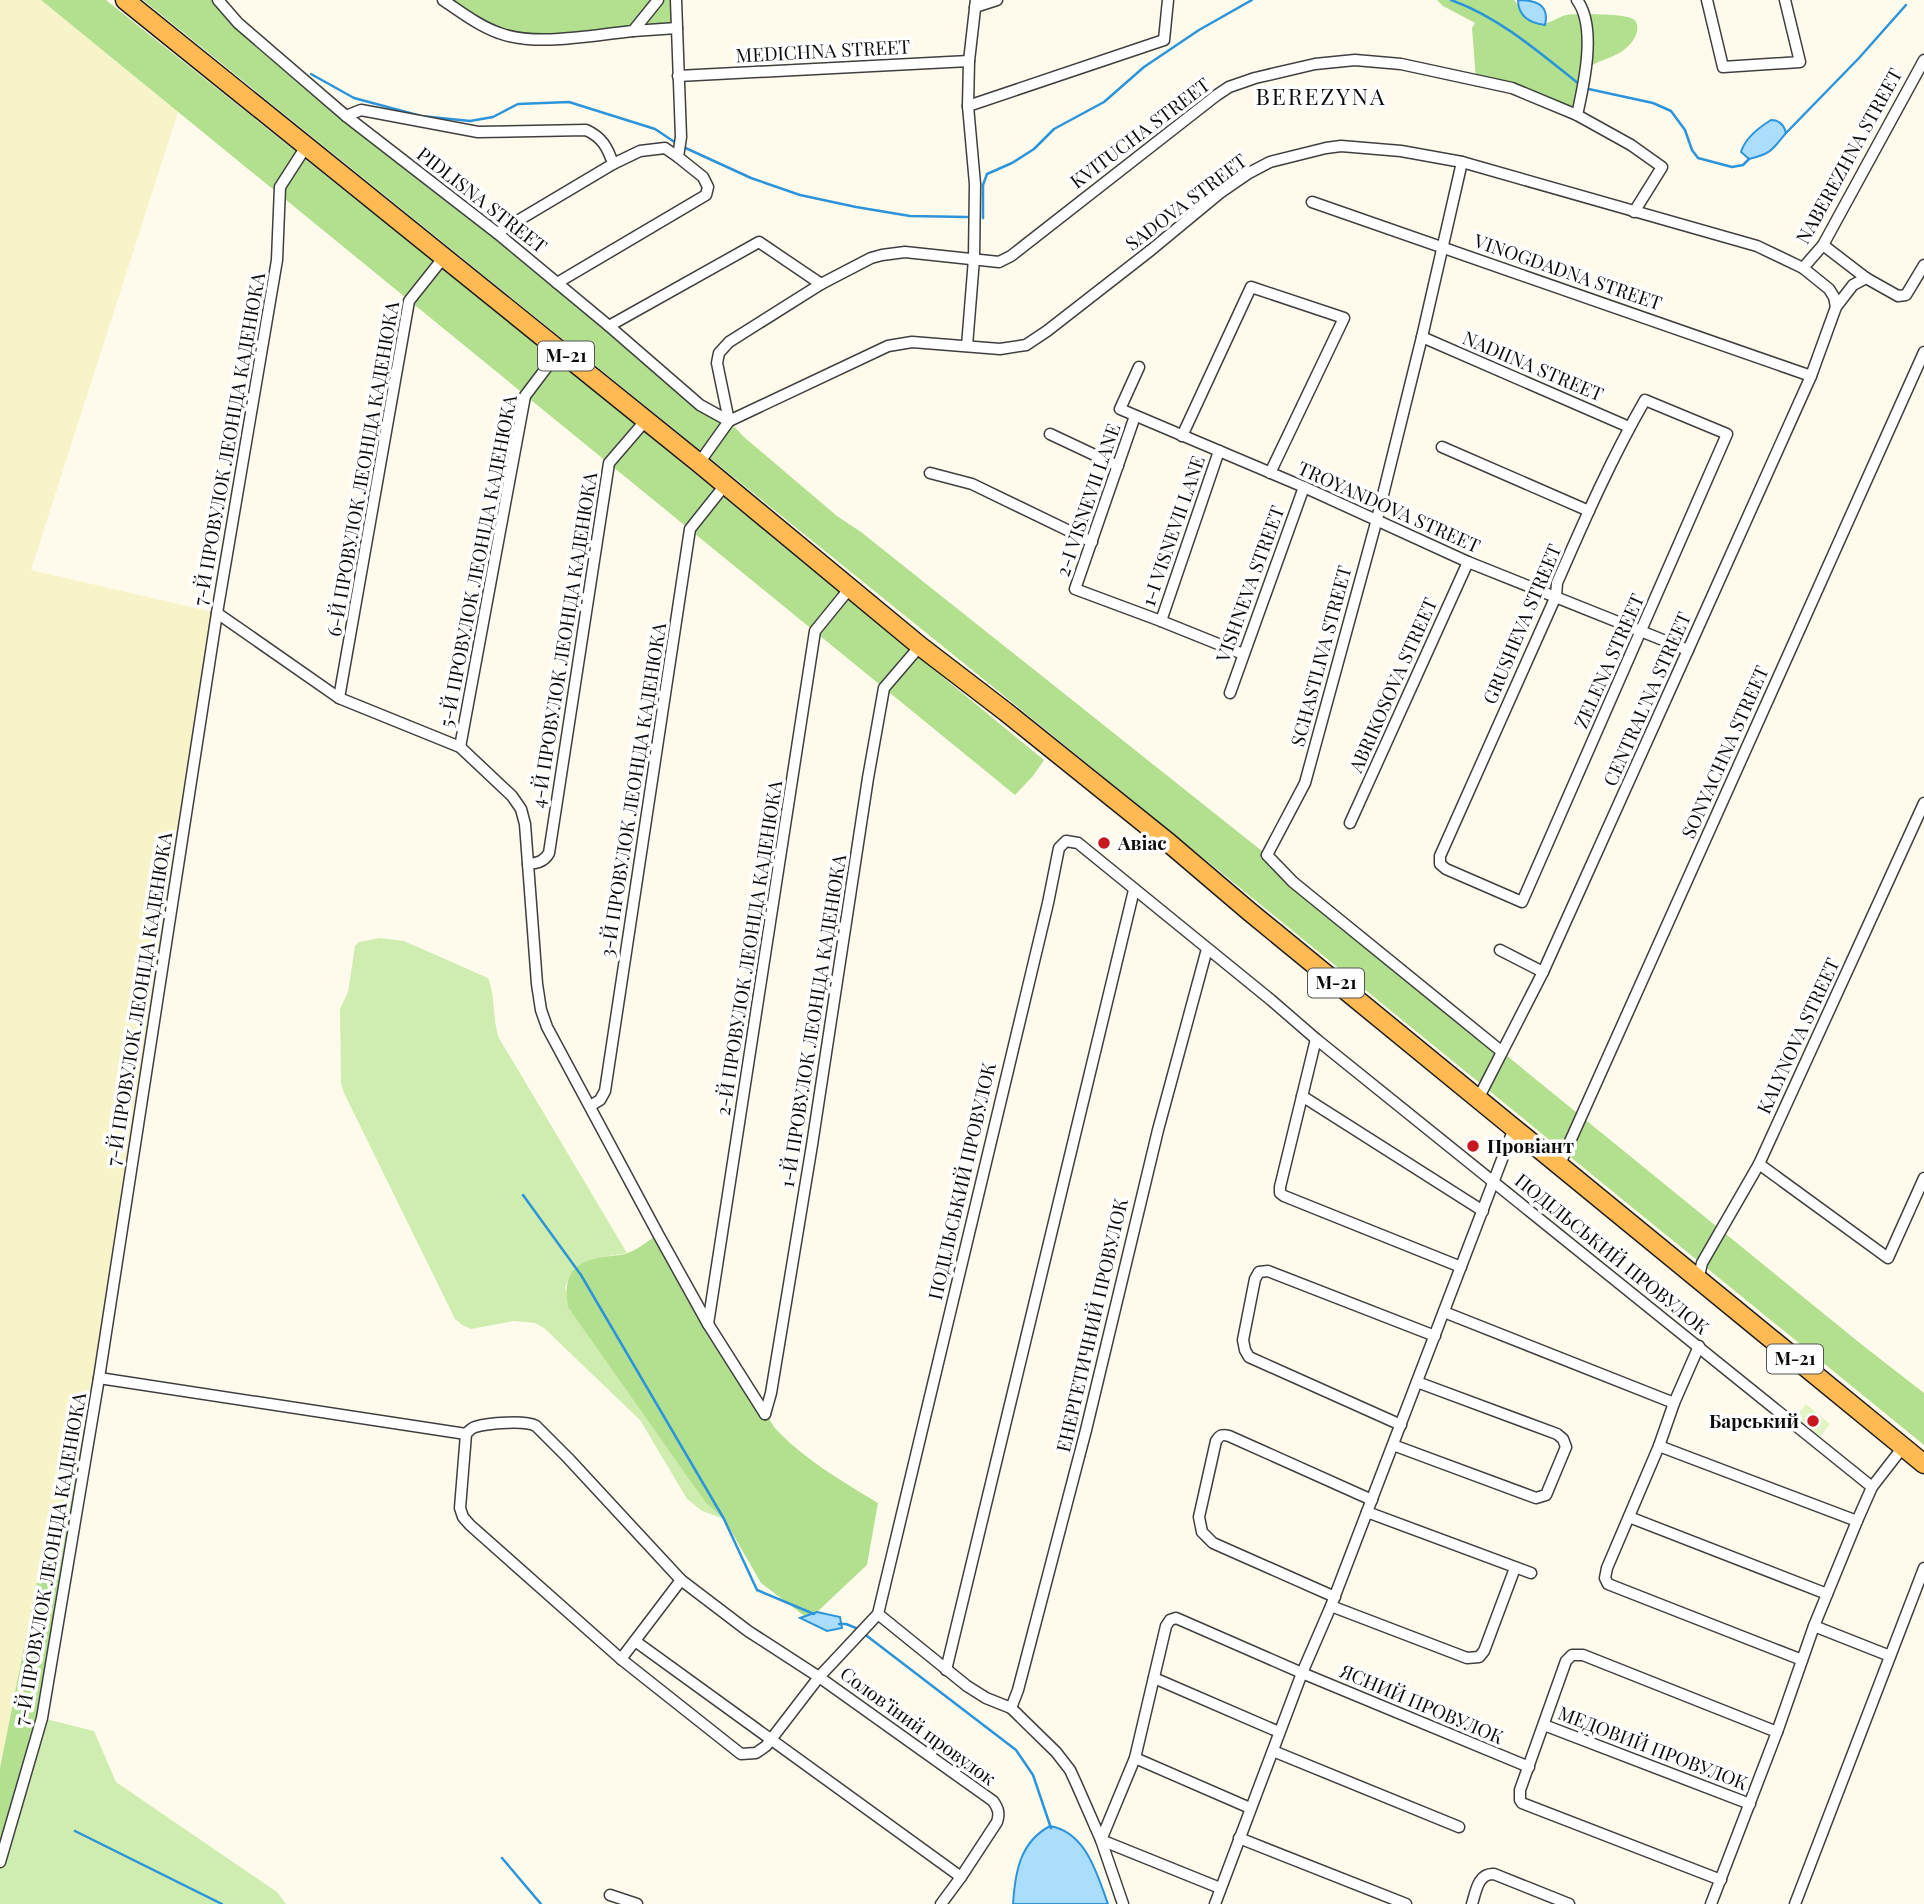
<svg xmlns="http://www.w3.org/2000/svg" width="1924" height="1904" font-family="'Playfair Display',serif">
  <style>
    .farmland { fill: #f8f4c9 }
    .green { fill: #d0edb1 }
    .forest { fill: #b3e08f }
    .pitch { fill: #e3f4c4 }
    .water { fill: #abddfc; stroke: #2b94da; stroke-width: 2 }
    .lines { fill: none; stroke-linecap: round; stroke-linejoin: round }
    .stream { stroke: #2b94da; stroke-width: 2.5 }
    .minor-casing { stroke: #3f3f3f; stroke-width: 13 }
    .trunk-casing { stroke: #1d1d1d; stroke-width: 21 }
    .minor { stroke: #fff; stroke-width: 10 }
    .trunk { stroke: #ffba53; stroke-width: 18 }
    .poi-dot { fill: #c9171f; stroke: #fff; stroke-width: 2.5 }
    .labels { text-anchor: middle; stroke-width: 7; stroke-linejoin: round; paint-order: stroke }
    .shield { fill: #fff; stroke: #555; stroke-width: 2 }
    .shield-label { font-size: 18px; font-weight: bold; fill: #0c0c0c }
    .street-label { font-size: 19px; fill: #0c0c0c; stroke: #fff }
    .poi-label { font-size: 19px; font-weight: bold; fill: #0c0c0c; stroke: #fff; text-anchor: start }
    .quarter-label { font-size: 23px; letter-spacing: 2px; fill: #0c0c0c; stroke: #fff }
  </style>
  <rect width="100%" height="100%" fill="#fffbec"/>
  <polygon class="farmland" points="0,0 41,0 178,112 31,570 217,613 99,1378 37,1582 0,1768"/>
  <g class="green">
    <path d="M380,938L404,941L488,978C496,997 492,1019 499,1038L627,1253C599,1258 575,1257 565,1288L706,1503L724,1519L702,1511L687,1499L640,1420L544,1328L535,1323L514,1321L471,1329L462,1325L455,1319L344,1093L341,1083L340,1009L348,992L355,946L359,942Z"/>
    <polygon points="99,1378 65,1578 37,1582"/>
    <polygon points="42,1718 94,1731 116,1782 277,1892 286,1904 0,1904 0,1862"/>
  </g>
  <g class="forest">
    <polygon points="41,0 106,0 554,358 1044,760 1033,776 1015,795"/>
    <polygon points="143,0 218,0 238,23 497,233 700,405 729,421 744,437 837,516 861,532 1267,855 1501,1051 1861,1344 1924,1393 1924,1445 1013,703"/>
    <polygon points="443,0 676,0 677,28 559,38 500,34"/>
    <path d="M1437,0H1514C1521,7 1524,19 1535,23C1547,27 1555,18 1566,15C1576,13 1622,14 1631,18C1637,20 1638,25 1637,31C1636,38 1630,45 1625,49C1616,57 1602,59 1591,66L1583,88L1577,115L1476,79L1472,28L1475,23L1443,6Z"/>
    <path d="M658,1234L774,1427C802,1458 842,1481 878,1503L867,1565L817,1612L807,1618L761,1583L724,1519L706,1503L568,1307C564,1281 568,1265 597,1258C606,1256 616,1256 625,1254C636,1251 648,1241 658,1234Z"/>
    <polygon points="65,1578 42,1718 0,1862 0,1768 37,1582"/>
  </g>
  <polygon class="pitch" points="1806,1404 1830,1424 1820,1437 1795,1417"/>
  <g class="water">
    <path d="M1518,0C1535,0 1550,4 1545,25C1530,23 1518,16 1518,0Z"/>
    <path d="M1771,120C1780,120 1784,125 1786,133C1772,150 1771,154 1749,159L1741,152C1745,138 1758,128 1771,120Z"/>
    <polygon points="817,1612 840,1617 842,1628 827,1631 800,1618"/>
    <path d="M1050,1826C1086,1832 1097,1874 1108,1904H1013C1015,1872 1020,1842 1050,1826Z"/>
  </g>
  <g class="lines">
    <g class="stream">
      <path d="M1451,0C1499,17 1540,53 1579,84"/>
      <polyline points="311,74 354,98 421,116 470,121 493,117 518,104 569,102 655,129 679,145 751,178 800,195 856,207 910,216 967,217"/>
      <polyline points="1584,88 1653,103 1671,111 1685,130 1692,150 1698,158 1732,167 1743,165 1749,159"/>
      <polyline points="1786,133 1859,58 1906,5"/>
      <polyline points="983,218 983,185 987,174 1012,163 1034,149 1054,129 1104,102 1144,67 1199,30 1252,0"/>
      <polyline points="523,1195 581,1275 724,1519 757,1590 814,1614"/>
      <polyline points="839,1624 846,1624 856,1628"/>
      <polyline points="867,1636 1016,1750 1033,1775 1051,1828"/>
      <polyline points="75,1831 222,1904"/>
      <polyline points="502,1858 541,1904"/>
    </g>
    <defs>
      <g id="minor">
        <polyline points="218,0 238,23 346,116 497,233 609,326 700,405 729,421"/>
        <path d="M443,0C461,12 479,26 499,33C536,47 593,35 633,31L658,0"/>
        <path d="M1577,0C1597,27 1584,84 1577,115"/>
        <polyline points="1707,0 1723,67 1800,62 1785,0"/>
        <polyline points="975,7 997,0"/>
        <polyline points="633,31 677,28"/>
        <polyline points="678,76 969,61"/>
        <polyline points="968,106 1164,40 1168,0"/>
        <path d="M346,116L361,110L478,132L586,130C602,137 608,148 613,164L497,233"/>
        <polyline points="1462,162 1422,337 1377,519 1305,783 1267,855 1293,882 1501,1051"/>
        <polyline points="613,164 640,151 665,148 678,157"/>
        <polyline points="1312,202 1811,376"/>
        <polyline points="1823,245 1866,278"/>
        <polyline points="1803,268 1823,245 1924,60"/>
        <polyline points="557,283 706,195 708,187 703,177 678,157 681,137 676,0"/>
        <polyline points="609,326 759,242 821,284"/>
        <polyline points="1422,337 1629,427"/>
        <polyline points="967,346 974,259 975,184 968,106 969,61 976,0"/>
        <polyline points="1139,367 1120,409 1304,487 1468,562 1688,650"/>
        <path d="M1645,400L1727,434L1522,902L1446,869L1440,864V856L1556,596L1557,583C1584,521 1611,459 1645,400Z"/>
        <polyline points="1135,416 1075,589 1161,621 1243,654"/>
        <polyline points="729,421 717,363 719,353 729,342 821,284 871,258 882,255 905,252 999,262 1011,256 1217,95 1229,87 1255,78 1315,64 1355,60 1401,64 1512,88 1577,115 1631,145 1662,167 1634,212"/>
        <polyline points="1050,434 1118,466"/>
        <polyline points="1182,436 1251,287 1344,318 1270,473"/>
        <polyline points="1442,447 1589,511"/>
        <polyline points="699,463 729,421 888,346 912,342 1000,349 1026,345 1047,331 1151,250 1220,193 1249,173 1270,162 1326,148 1341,146 1401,151 1462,162 1757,246 1803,268 1829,289 1834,297 1836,307"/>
        <polyline points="930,473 972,484 1092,542"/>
        <polyline points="217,613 339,698 460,747 512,796 521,809 525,824 537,984 541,1010 547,1027 658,1234 708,1324 765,1414"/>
        <polyline points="1161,621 1219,451"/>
        <polyline points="1230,693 1304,487"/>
        <polyline points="339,698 409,301 444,257"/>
        <polyline points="460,747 525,396 559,351"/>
        <polyline points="1350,823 1468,562"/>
        <path d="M528,864C537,863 544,862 549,853L609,463L646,420"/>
        <polyline points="1500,950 1543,972"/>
        <polyline points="1316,1039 1280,1187 1280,1193 1284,1196 1461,1267"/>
        <polyline points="1302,1096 1483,1211"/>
        <polyline points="1478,1099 1543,972 1688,650 1811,376 1836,307 1853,285 1866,278 1898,296 1906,295 1924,265"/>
        <polyline points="590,1106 600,1100 605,1091 690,529 725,485"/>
        <polyline points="1759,1164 1888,1258 1924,1178"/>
        <polyline points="1559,1166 1924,352"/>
        <polyline points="1698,1280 1702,1263 1759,1164 1924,803"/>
        <polyline points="1444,1312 1674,1403"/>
        <polyline points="708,1324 815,631 850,588"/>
        <polyline points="1699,1346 1674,1403 1659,1446 1607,1568 1605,1578 1608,1584 1802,1660"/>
        <polyline points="99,1378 466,1434"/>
        <polyline points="765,1414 771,1393 812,1145 868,778 884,688 920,646"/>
        <polyline points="1401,1425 1249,1357 1245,1350 1243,1340 1255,1279 1259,1272 1268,1271 1435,1336"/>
        <polyline points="1393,1445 1536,1498 1546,1495 1566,1447 1563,1439 1557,1434 1417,1382"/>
        <polyline points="1659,1446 1857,1521"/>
        <polyline points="1367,1512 1531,1573"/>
        <polyline points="1629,1517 1827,1594"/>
        <path d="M1335,1597L1213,1543L1202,1532L1199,1517L1216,1441C1220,1435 1222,1434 1229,1436L1372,1500"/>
        <polyline points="1331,1606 1467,1658 1479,1657 1484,1651 1515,1568"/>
        <polyline points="878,1614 967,1686 986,1698 1011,1708 1056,1752 1070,1770 1076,1783 1101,1840 1123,1904"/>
        <polyline points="1814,1626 1890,1656"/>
        <polyline points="635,1641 961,1877"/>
        <polyline points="621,1659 681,1580"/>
        <polyline points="946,1670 1134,890"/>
        <polyline points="1154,1678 1279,1732"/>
        <polyline points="1011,1708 1018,1690 1086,1430 1158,1130 1207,949"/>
        <polyline points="1544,1725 1750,1804"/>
        <polyline points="1273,1751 1459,1827"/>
        <polyline points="1135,1758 1250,1808"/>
        <polyline points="1239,1838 1406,1904"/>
        <polyline points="0,1862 42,1718 99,1378 217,613 277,260 280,187 307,145"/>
        <polyline points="1721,1880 1522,1803 1520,1800 1520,1790 1566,1661 1572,1655 1583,1655 1777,1732"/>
        <polyline points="1220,1888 1101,1840 1135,1758 1166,1626 1170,1620 1176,1618 1183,1621 1302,1673 1529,1767"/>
        <polyline points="610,1895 637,1904"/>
        <path d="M941,1904L961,1877L997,1822C1000,1813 998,1808 993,1801L819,1677L748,1631L681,1580L568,1458L536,1426C525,1420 488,1423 475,1427C471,1428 469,1431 466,1434L460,1508L463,1517L470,1525L621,1659L741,1754L756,1753L766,1746L819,1677L878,1614L1048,903L1059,848L1066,841L1078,843L1271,1000L1316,1039L1872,1487"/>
        <polyline points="1215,1904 1302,1673 1331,1606 1514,1128"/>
        <path d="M1472,1904C1476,1891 1478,1873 1494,1874L1569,1904"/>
        <polyline points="1711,1904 1777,1732 1814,1626 1857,1521 1872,1487 1903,1447"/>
        <polyline points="1795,1904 1924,1568"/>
      </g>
      <polyline id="trunk" points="125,0 699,463 920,646 1006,712 1169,843 1250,912 1924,1464"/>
    </defs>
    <use href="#minor" class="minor-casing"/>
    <use href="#trunk" class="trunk-casing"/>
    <use href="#minor" class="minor"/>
    <use href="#trunk" class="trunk"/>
  </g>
  <g class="poi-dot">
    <circle cx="1104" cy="843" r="7"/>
    <circle cx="1473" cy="1146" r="7"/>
    <circle cx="1813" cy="1421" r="7"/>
  </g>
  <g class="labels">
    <g class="shield">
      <rect x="538" y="341.5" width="56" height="29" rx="5"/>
      <rect x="1308" y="968.5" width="56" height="29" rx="5"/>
      <rect x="1767" y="1344.5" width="56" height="29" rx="5"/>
    </g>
    <g class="shield-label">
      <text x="566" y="362">М-21</text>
      <text x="1336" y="989">М-21</text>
      <text x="1795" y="1365">М-21</text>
    </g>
    <g class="street-label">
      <text transform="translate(823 51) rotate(-3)" y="7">MEDICHNA STREET</text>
      <text transform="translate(1140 133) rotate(-37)" y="7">KVITUCHA STREET</text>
      <text transform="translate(1849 156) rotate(-61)" y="7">NABEREZHNA STREET</text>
      <text transform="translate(482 200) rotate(38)" y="7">PIDLISNA STREET</text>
      <text transform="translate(1186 202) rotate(-37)" y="7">SADOVA STREET</text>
      <text transform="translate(1568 272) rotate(19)" y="7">VINOGDADNA STREET</text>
      <text transform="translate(1533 366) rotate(23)" y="7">NADIINA STREET</text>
      <text transform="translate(229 439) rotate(-80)" y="7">7-Й ПРОВУЛОК ЛЕОНІДА КАДЕНЮКА</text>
      <text transform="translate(363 469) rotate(-80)" y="7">6-Й ПРОВУЛОК ЛЕОНІДА КАДЕНЮКА</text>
      <text transform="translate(1088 500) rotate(-71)" y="7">2-I VISNEVII LANE</text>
      <text transform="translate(1389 507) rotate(24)" y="7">TROYANDOVA STREET</text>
      <text transform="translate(1173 531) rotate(-71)" y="7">1-I VISNEVII LANE</text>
      <text transform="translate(478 561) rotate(-79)" y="7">5-Й ПРОВУЛОК ЛЕОНІДА КАДЕНЮКА</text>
      <text transform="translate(1250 584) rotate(-70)" y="7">VISHNEVA STREET</text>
      <text transform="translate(1522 624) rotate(-67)" y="7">GRUSHEVA STREET</text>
      <text transform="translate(564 640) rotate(-81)" y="7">4-Й ПРОВУЛОК ЛЕОНІДА КАДЕНЮКА</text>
      <text transform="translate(1321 656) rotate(-75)" y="7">SCHASTLIVA STREET</text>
      <text transform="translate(1609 661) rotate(-66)" y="7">ZELENA STREET</text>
      <text transform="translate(1393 685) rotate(-66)" y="7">ABRIKOSOVA STREET</text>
      <text transform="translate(1647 699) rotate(-66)" y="7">CENTRAL'NA STREET</text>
      <text transform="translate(1725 752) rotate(-66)" y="7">SONYACHNA STREET</text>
      <text transform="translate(633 790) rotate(-81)" y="7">3-Й ПРОВУЛОК ЛЕОНІДА КАДЕНЮКА</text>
      <text transform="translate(749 948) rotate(-81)" y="7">2-Й ПРОВУЛОК ЛЕОНІДА КАДЕНЮКА</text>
      <text transform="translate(139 999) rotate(-81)" y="7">7-Й ПРОВУЛОК ЛЕОНІДА КАДЕНЮКА</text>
      <text transform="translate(813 1021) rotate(-81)" y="7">1-Й ПРОВУЛОК ЛЕОНІДА КАДЕНЮКА</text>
      <text transform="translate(1798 1036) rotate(-65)" y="7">KALYNOVA STREET</text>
      <text transform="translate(962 1181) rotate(-77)" y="7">ПОДІЛЬСЬКИЙ ПРОВУЛОК</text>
      <text transform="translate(1612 1254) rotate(39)" y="7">ПОДІЛЬСЬКИЙ ПРОВУЛОК</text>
      <text transform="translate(1092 1325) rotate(-77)" y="7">ЕНЕРГЕТИЧНИЙ ПРОВУЛОК</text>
      <text transform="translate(50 1559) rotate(-80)" y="7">7-Й ПРОВУЛОК ЛЕОНІДА КАДЕНЮКА</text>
      <text transform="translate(1422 1704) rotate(23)" y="7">ЯСНИЙ ПРОВУЛОК</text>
      <text transform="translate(918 1726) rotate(36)" y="7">Соловʼїний провулок</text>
      <text transform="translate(1653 1748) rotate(21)" y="7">МЕДОВИЙ ПРОВУЛОК</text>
    </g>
    <g class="poi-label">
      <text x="1118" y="850">Авіас</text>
      <text x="1487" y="1153">Провіант</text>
      <text x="1799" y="1428" text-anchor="end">Барський</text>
    </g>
    <g class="quarter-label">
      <text x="1321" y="105">BEREZYNA</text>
    </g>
  </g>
</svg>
